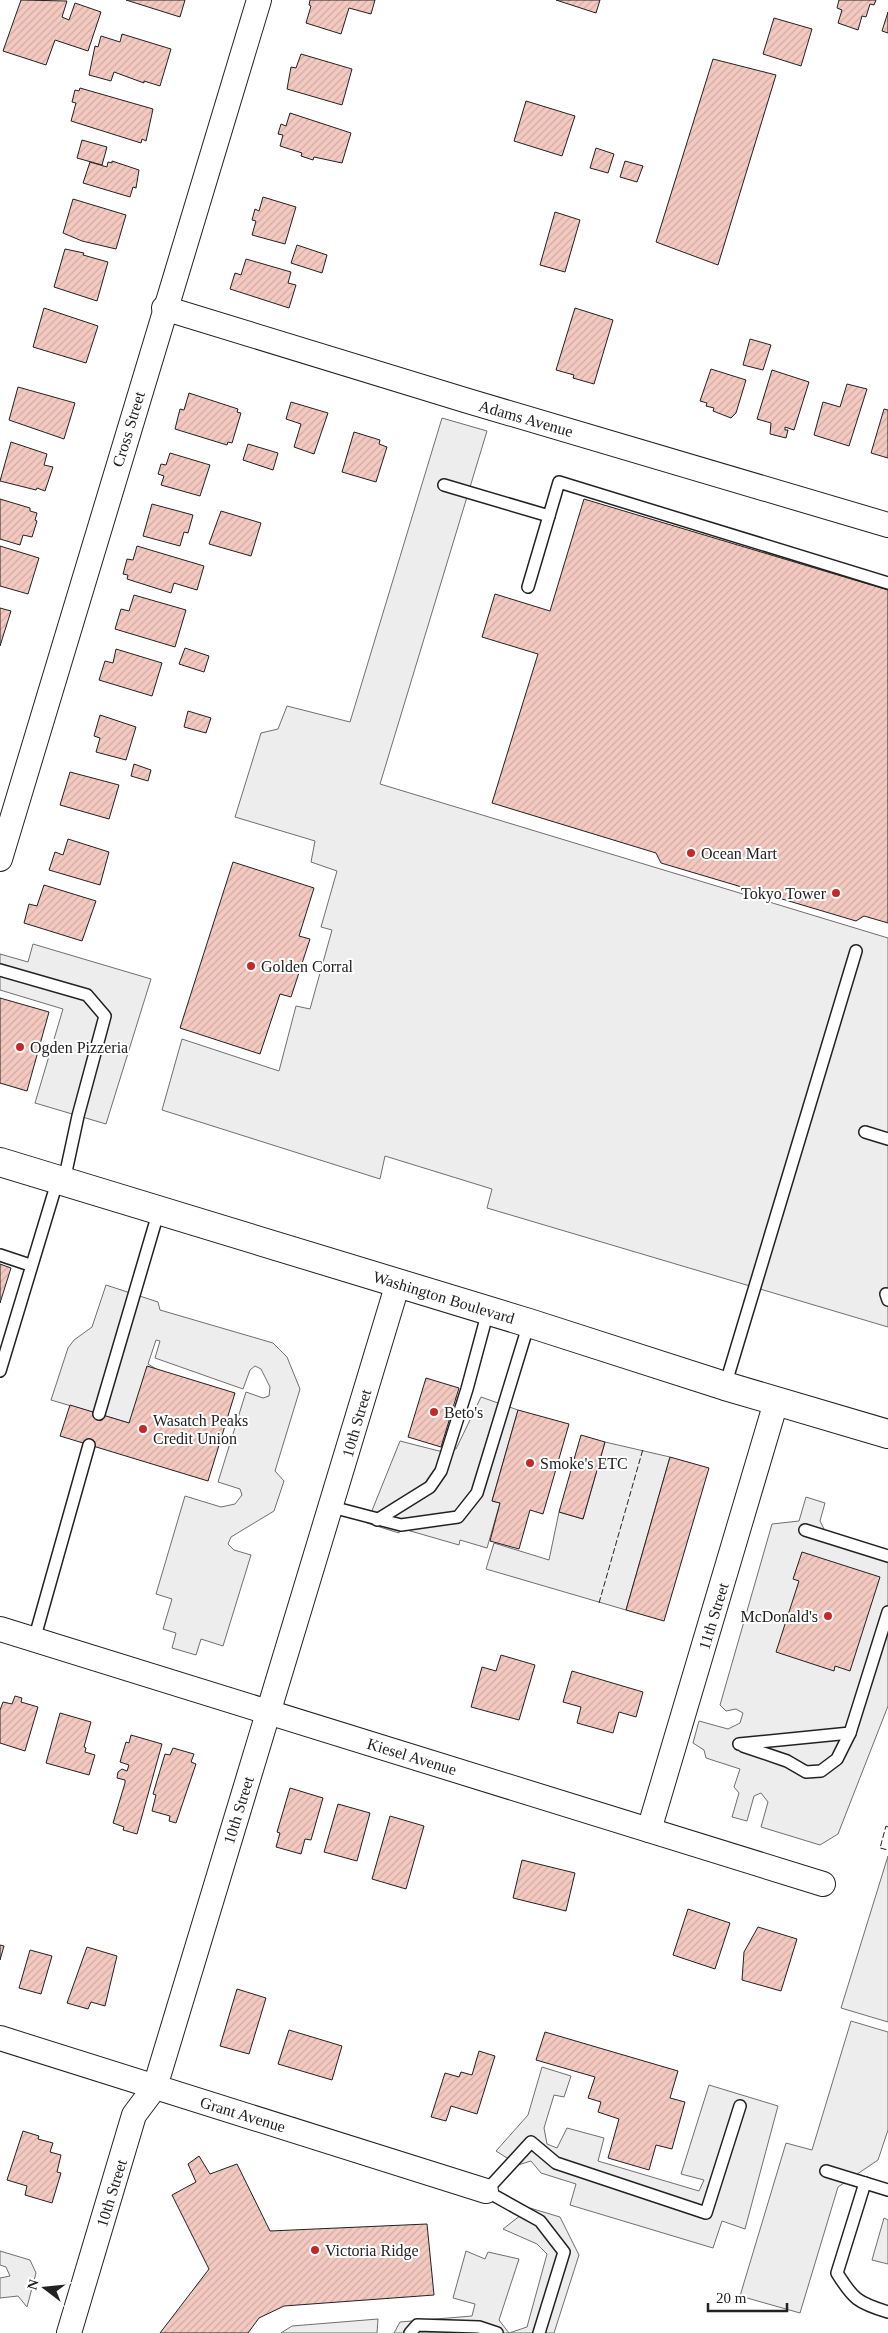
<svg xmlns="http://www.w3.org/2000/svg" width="888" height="2333" font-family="'Times New Roman',serif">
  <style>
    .parking { fill: #ededed; stroke: #6f6f6f }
    .building { fill: url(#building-hatch); stroke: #222 }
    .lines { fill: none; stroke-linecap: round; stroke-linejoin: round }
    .service-casing { stroke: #222; stroke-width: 14 }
    .minor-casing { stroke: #222; stroke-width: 26 }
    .primary-casing { stroke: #222; stroke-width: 30 }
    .service { stroke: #fff; stroke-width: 11 }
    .minor { stroke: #fff; stroke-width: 24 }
    .primary { stroke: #fff; stroke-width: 28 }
    .fence { stroke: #222; stroke-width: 1; stroke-dasharray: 6 2.5; stroke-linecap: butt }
    .poi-dot { fill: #c62828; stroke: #fff; stroke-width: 2 }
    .labels { text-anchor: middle; stroke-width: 4; stroke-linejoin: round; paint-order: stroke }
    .street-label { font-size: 16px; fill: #222; stroke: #fff }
    .poi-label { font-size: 16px; fill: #222; stroke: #fff; text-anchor: start }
  </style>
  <defs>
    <pattern id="building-hatch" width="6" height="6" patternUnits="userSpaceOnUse" patternTransform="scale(1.25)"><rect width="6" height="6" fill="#f3c9c0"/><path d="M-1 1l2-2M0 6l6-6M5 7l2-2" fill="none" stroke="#d0aca5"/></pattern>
  </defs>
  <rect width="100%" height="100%" fill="#fff"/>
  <g class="parking">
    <polygon points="442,418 487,431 380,784 888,938 888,1327 487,1208 492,1189 385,1156 380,1179 162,1110 182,1039 279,1071 296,1006 310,1009 332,930 321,927 337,871 311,862 315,841 235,817 261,733 278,729 287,706 350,722"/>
    <polygon points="33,944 151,979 106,1124 35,1103 63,1009 0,990 0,954 28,962"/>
    <polygon points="106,1285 158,1302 160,1310 273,1343 287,1357 300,1389 275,1471 284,1481 274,1511 231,1537 228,1544 234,1550 251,1555 223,1646 201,1639 196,1655 172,1648 176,1633 163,1629 172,1599 156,1594 185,1496 221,1507 235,1504 242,1495 240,1489 218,1482 246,1392 263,1398 269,1396 270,1387 261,1369 255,1366 250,1370 243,1389 155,1358 160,1341 156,1340 148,1364 158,1370 129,1423 51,1400 68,1348 74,1340 92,1327"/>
    <polygon points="481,1397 518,1410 492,1501 500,1503 487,1548 460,1540 459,1545 400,1528 399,1533 367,1523 400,1441 439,1451 456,1449"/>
    <polygon points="605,1442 670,1457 626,1610 486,1569 494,1543 549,1560 559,1512 583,1519"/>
    <polygon points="806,1497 825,1503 820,1521 825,1531 888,1550 888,1706 838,1834 820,1845 761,1827 768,1802 761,1793 754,1796 747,1821 732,1817 739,1793 734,1787 740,1769 706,1758 704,1750 693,1743 699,1721 728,1729 740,1723 743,1713 736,1709 726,1711 720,1705 772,1524 799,1521"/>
    <polygon points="888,1856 888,2022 841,2008"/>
    <polygon points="851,2021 888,2032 888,2130 878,2160 838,2187 800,2313 740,2296 786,2143 812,2150"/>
    <polygon points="542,2067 571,2076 564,2097 554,2095 544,2128 547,2144 557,2148 567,2128 604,2138 598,2161 699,2191 704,2180 681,2174 709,2085 778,2106 745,2229 722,2221 713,2248 570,2205 576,2184 541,2173 531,2161 518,2165 496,2151 528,2115"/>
    <polygon points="530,2208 560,2217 579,2255 554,2333 394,2333 400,2322 472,2316 475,2304 453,2298 466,2251 485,2259 488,2252 519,2259 499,2320 509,2333 527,2327 547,2254 537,2244 503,2229"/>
    <polygon points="884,2218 888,2220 888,2264 872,2260"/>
    <polygon points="0,2251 30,2260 36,2273 27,2307 18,2296 0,2298 0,2278 10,2276 6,2267 0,2265"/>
    <polygon points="378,2319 377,2333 281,2333 292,2326"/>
  </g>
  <g class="building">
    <polygon points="21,0 67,1 62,17 69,20 75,3 101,12 88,51 55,40 46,65 3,51"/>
    <polygon points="126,0 185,0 180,17"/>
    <polygon points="310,0 375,0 371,14 349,8 341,34 306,23 311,6 309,5"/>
    <polygon points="556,0 600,0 596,13"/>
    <polygon points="839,0 876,0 874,5 870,4 866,17 862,16 858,30 838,23 842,10 837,8"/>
    <polygon points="888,12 888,33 882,31"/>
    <polygon points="774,18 812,29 801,66 763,54"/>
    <polygon points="122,34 171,49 160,86 144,81 144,83 114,72 111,81 89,75 95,46 98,47 101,36 120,42"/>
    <polygon points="301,54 352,69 342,105 287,89 291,67 296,68"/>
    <polygon points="713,59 776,75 718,265 656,242"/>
    <polygon points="80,88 153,109 146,141 142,139 141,143 71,121 76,103 72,102 75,90 79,91"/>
    <polygon points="526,101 575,116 562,156 514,141"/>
    <polygon points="290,113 351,133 342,163 314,157 313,160 301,156 302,153 280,146 283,135 278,134 281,124 286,126"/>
    <polygon points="82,140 107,147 102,165 77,158"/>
    <polygon points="596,148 614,154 608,173 590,168"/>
    <polygon points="112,161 139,170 136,188 133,187 130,197 83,183 90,162 107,167 108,162 112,163"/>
    <polygon points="625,161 643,166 637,182 620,177"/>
    <polygon points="263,197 296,207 285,244 252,235 256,221 252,220 255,209 259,211"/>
    <polygon points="73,199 126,215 116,249 82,241 63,233"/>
    <polygon points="555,212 580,220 565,272 540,265"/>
    <polygon points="297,245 327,255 322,273 291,263"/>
    <polygon points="65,249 84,253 83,255 108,262 97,301 54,287"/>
    <polygon points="246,259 291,272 288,283 296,285 289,308 230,289 235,273 241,275"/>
    <polygon points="44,308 98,326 86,363 33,347"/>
    <polygon points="575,308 613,320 594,384 573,378 574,375 556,370"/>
    <polygon points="750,339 771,345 763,370 743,365"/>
    <polygon points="711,369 746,380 736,413 731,418 713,411 714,408 706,406 707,403 700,401"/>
    <polygon points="772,370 809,382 794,430 785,427 785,430 788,430 786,438 770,434 771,423 757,419"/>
    <polygon points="847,384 867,389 849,446 814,435 823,402 840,407"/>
    <polygon points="18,387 75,403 64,439 9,420"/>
    <polygon points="189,393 238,409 237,412 241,413 232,443 228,442 227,445 175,429 180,409 184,410"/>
    <polygon points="291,402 328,413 314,454 294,447 301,424 286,419"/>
    <polygon points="884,409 888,410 888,458 871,453"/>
    <polygon points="354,432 380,440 379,444 387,447 376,482 342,472"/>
    <polygon points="11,442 47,454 44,465 53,467 45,491 37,488 36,490 0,481"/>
    <polygon points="248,444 278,453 273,470 243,460"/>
    <polygon points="170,453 210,465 200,496 161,485 164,476 158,474 161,464 166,465"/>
    <polygon points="0,499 30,508 30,511 37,513 35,520 37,521 32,537 23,535 20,545 0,539"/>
    <polygon points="584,499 888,590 888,923 864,916 856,921 661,863 656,853 492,803 538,654 482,637 495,594 550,611"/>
    <polygon points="152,504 193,515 188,533 184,532 180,546 143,536"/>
    <polygon points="221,511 261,523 251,556 209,544"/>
    <polygon points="0,546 39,558 28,594 0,586"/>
    <polygon points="137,546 204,566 197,590 174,583 171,593 127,579 128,575 123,574 127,559 133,560"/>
    <polygon points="134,595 186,610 175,647 115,629 121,609 129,611"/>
    <polygon points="0,608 11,611 0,646"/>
    <polygon points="185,648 209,656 204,672 179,664"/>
    <polygon points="116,649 162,663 152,696 99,680 105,661 113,663"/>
    <polygon points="188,711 211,718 206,733 184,727"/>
    <polygon points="100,715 136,727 126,760 96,752 100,738 94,736"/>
    <polygon points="134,764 151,770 148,781 131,776"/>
    <polygon points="70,772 119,785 109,819 60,805"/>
    <polygon points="68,839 109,852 100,885 49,870 55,852 63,855"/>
    <polygon points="233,862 314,888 299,936 310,939 291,997 280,994 260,1054 180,1028"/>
    <polygon points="44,885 96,901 82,941 24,923 29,904 37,906"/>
    <polygon points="0,998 49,1012 27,1091 0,1083"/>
    <polygon points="0,1264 11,1268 0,1303"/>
    <polygon points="147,1366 235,1393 208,1481 60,1436 70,1405 129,1423"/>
    <polygon points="426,1378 459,1388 441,1447 408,1437"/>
    <polygon points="518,1410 569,1424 543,1514 530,1510 519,1549 490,1541 500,1503 492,1501"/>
    <polygon points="581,1435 605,1442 583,1519 559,1512"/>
    <polygon points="670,1457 709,1468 664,1621 626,1610"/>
    <polygon points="802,1552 880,1577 850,1671 835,1666 834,1671 776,1652 799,1581 793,1579"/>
    <polygon points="501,1655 535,1665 519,1720 471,1707 482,1667 496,1671"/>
    <polygon points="572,1671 643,1692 636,1717 619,1712 613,1733 577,1723 581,1707 563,1702"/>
    <polygon points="15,1696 22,1698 21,1702 38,1707 25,1751 0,1743 0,1710 3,1702 12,1704"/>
    <polygon points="60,1713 91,1722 84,1747 86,1748 85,1752 95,1755 89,1775 46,1763"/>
    <polygon points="131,1735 162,1744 137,1834 123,1830 124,1827 113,1823 125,1783 125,1780 117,1778 118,1772 122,1769 127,1771 129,1765 120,1762 126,1742 129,1743"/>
    <polygon points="173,1748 194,1754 191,1762 196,1764 176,1823 169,1821 170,1816 152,1811 156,1795 153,1794 165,1754 170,1755"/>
    <polygon points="290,1788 323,1798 311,1840 305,1839 301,1854 276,1847 280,1833 277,1832"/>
    <polygon points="338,1804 370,1813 357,1861 324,1852"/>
    <polygon points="390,1816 424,1826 406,1889 372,1879"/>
    <polygon points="522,1860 575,1873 566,1911 513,1898"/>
    <polygon points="688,1909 730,1923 715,1969 673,1955"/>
    <polygon points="758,1927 797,1939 781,1991 742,1980 744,1952"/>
    <polygon points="0,1945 4,1946 0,1960"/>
    <polygon points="87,1947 117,1956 105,2006 91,2002 88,2009 67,2003"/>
    <polygon points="30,1950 52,1956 41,1994 19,1988"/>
    <polygon points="237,1989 266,1998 249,2054 220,2046"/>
    <polygon points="289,2030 342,2046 332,2080 278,2064"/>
    <polygon points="545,2032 678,2071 670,2098 685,2102 672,2149 656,2145 649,2170 608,2158 619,2119 598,2112 601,2102 588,2098 595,2077 536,2060"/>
    <polygon points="479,2051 495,2056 477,2114 451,2106 446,2121 431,2117 445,2073 459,2077 461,2072 472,2075"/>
    <polygon points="23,2131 39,2136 38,2139 53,2143 50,2152 61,2155 57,2172 61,2173 52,2203 25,2195 27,2186 7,2180"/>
    <polygon points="199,2156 210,2174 237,2164 270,2231 427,2224 434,2295 284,2306 259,2318 248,2333 160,2333 209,2269 172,2195 196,2182 188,2164"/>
  </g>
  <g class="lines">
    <defs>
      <g id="service">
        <polyline points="444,485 549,516 559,482 888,583"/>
        <polyline points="528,587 549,516"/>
        <polyline points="0,970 87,995 105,1016 78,1116 64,1181"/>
        <polyline points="865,1132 888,1139"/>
        <polyline points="0,1255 30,1265"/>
        <polyline points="886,1294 888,1300"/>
        <polyline points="0,1371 58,1179"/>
        <polyline points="725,1386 856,951"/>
        <polyline points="99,1414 159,1210"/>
        <polyline points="332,1507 401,1525 458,1517 477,1493 529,1323"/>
        <polyline points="377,1520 430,1487 441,1471 467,1389 488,1311"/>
        <polyline points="805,1530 888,1556"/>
        <polyline points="34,1640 89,1445"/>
        <polyline points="739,1744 850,1733 888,1612"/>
        <polyline points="743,1746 787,1761 806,1772 821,1771 837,1759 850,1733"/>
        <polyline points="826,2171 888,2190"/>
        <path d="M865,2183L837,2273C853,2299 858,2303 888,2312"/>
        <polyline points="410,2333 417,2325 479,2327 497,2333"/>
        <polyline points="539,2333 564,2252 540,2221 486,2191 531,2142 556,2163 706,2213 740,2106"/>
      </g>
      <g id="minor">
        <polyline points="164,308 468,401 888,525"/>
        <polyline points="0,859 259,0"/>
        <polyline points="0,1629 823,1884"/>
        <polyline points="649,1830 776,1402"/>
        <polyline points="0,2038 486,2191"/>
        <polyline points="69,2333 134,2115 155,2087 398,1283"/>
      </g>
      <polyline id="primary" points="0,1162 529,1323 725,1386 888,1434"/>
    </defs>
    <use href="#service" class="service-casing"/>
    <use href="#minor" class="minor-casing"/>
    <use href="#primary" class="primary-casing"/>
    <use href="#service" class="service"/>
    <use href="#minor" class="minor"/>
    <use href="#primary" class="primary"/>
    <g class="fence">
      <polyline points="599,1603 643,1449"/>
      <polyline points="888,1827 886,1826 880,1848 888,1850"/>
    </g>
  </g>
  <g class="poi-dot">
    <circle cx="691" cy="853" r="5"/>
    <circle cx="836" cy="893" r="5"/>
    <circle cx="251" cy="966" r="5"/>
    <circle cx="20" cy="1047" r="5"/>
    <circle cx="434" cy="1412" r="5"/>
    <circle cx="143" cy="1429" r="5"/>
    <circle cx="530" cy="1463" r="5"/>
    <circle cx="828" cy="1616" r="5"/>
    <circle cx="315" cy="2250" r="5"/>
  </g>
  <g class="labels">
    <g class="street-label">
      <text transform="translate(526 418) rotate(16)" y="6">Adams Avenue</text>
      <text transform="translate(128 429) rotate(-73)" y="6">Cross Street</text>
      <text transform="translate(444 1297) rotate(17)" y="6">Washington Boulevard</text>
      <text transform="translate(356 1423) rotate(-74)" y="6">10th Street</text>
      <text transform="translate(713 1616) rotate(-73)" y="6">11th Street</text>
      <text transform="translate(412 1756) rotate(17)" y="6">Kiesel Avenue</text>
      <text transform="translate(238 1810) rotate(-73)" y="6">10th Street</text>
      <text transform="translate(243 2114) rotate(17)" y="6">Grant Avenue</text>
      <text transform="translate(111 2193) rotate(-73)" y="6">10th Street</text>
    </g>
    <g class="poi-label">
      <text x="701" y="859">Ocean Mart</text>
      <text x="826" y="899" text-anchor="end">Tokyo Tower</text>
      <text x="261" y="972">Golden Corral</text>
      <text x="30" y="1053">Ogden Pizzeria</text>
      <text x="444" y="1418">Beto's</text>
      <text x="153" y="1426">Wasatch Peaks<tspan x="153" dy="18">Credit Union</tspan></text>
      <text x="540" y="1469">Smoke's ETC</text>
      <text x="818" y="1622" text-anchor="end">McDonald's</text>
      <text x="325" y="2256">Victoria Ridge</text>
    </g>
  </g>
  <g transform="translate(45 2288) rotate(286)" stroke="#ffffff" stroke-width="4" paint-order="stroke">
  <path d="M0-4L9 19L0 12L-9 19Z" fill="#222222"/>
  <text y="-8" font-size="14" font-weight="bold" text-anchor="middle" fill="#222222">N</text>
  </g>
  <path d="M708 2303v8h79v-8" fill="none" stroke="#222222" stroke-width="2.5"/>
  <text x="716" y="2303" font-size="15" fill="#222222" stroke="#ffffff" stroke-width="4" paint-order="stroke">20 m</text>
</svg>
